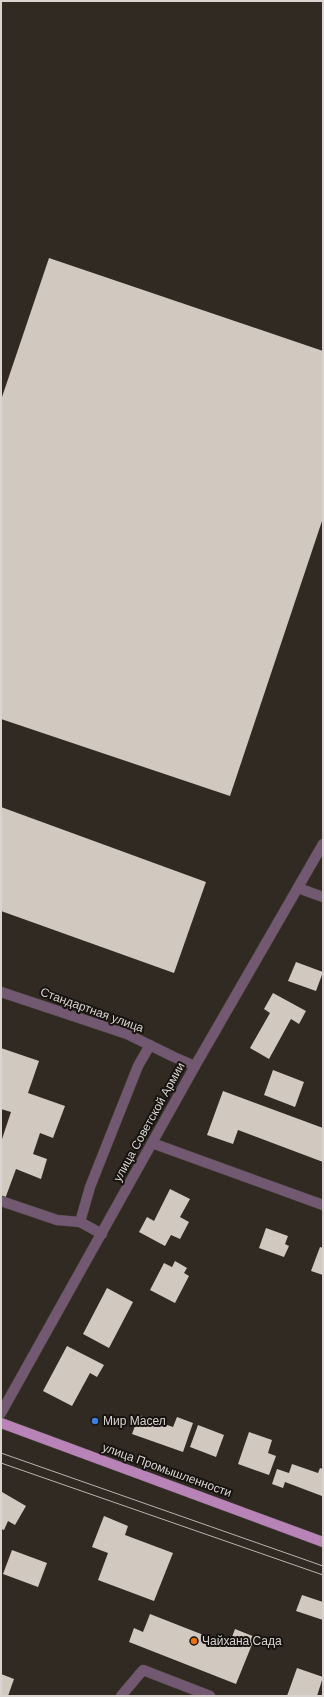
<svg xmlns="http://www.w3.org/2000/svg" width="324" height="1697" font-family="Helvetica,sans-serif">
  <style>
    .building { fill: #d1c8bf }
    .lines { fill: none; stroke-linecap: round; stroke-linejoin: round }
    .minor-casing { stroke: #4c453f; stroke-width: 11 }
    .major-casing { stroke: #4c453f; stroke-width: 11 }
    .minor { stroke: #725871; stroke-width: 10 }
    .major { stroke: #b883b6; stroke-width: 10 }
    .tram { stroke: #b8b3ae; stroke-width: 1 }
    .shop-dot { fill: #3f7fe0; stroke: #161310; stroke-width: 1.5 }
    .food-dot { fill: #e8710a; stroke: #161310; stroke-width: 1.5 }
    .labels { text-anchor: middle; stroke-width: 4; stroke-linejoin: round; paint-order: stroke }
    .street-label { font-size: 12px; fill: #d9d4d0; stroke: #161310 }
    .poi-label { font-size: 12px; fill: #d9d4d0; stroke: #161310; text-anchor: start }
  </style>
  <rect width="100%" height="100%" fill="#312a23"/>
  <g class="building">
    <polygon points="49,258 323,351 323,518 230,796 1,719 1,400"/>
    <polygon points="1,807 206,882 174,973 1,911"/>
    <polygon points="296,962 323,972 316,991 288,981"/>
    <polygon points="273,993 306,1011 299,1024 291,1019 269,1059 250,1048 270,1013 264,1009"/>
    <polygon points="1,1048 39,1061 28,1093 65,1106 53,1138 40,1133 33,1154 47,1159 41,1179 16,1169 5,1199 1,1197 1,1142 11,1112 1,1109"/>
    <polygon points="273,1070 304,1082 295,1107 264,1095"/>
    <polygon points="223,1091 323,1128 323,1162 238,1130 233,1144 207,1135"/>
    <polygon points="170,1189 190,1199 180,1217 189,1222 180,1239 171,1235 165,1246 139,1232 147,1217 154,1221"/>
    <polygon points="266,1228 288,1236 285,1244 289,1246 284,1257 259,1248"/>
    <polygon points="320,1247 323,1248 323,1275 311,1271"/>
    <polygon points="175,1261 187,1268 184,1273 189,1276 175,1303 150,1290 164,1263 172,1267"/>
    <polygon points="107,1288 133,1302 109,1348 83,1334"/>
    <polygon points="67,1346 104,1365 97,1377 90,1373 72,1406 43,1391"/>
    <polygon points="139,1415 173,1427 177,1417 193,1423 183,1452 132,1434"/>
    <polygon points="198,1425 224,1435 216,1457 190,1447"/>
    <polygon points="249,1432 272,1440 268,1453 276,1456 269,1475 238,1464"/>
    <polygon points="292,1464 318,1473 320,1468 323,1469 322,1496 285,1482 283,1488 272,1484 277,1469 289,1473"/>
    <polygon points="2,1492 26,1506 15,1525 8,1521 4,1530 1,1529"/>
    <polygon points="104,1516 128,1526 125,1535 173,1553 154,1601 98,1580 108,1553 92,1547"/>
    <polygon points="12,1550 47,1563 38,1587 3,1574"/>
    <polygon points="302,1595 323,1602 323,1620 296,1611"/>
    <polygon points="150,1614 229,1645 235,1629 255,1637 236,1684 129,1642 134,1628 143,1632"/>
    <polygon points="297,1668 323,1677 317,1696 287,1696"/>
    <polygon points="1,1674 14,1679 8,1696 1,1696"/>
  </g>
  <g class="lines">
    <defs>
      <g id="minor">
        <polyline points="298,888 323,897"/>
        <polyline points="1,992 127,1034 174,1057 195,1066"/>
        <polyline points="152,1143 323,1205"/>
        <polyline points="1,1201 57,1220 80,1222 102,1234"/>
        <polyline points="80,1222 90,1187 138,1066 150,1045"/>
        <polyline points="1,1413 195,1066 323,844"/>
        <polyline points="121,1696 143,1670 210,1696"/>
      </g>
      <polyline id="major" points="1,1423 323,1542"/>
    </defs>
    <use href="#minor" class="minor-casing"/>
    <use href="#major" class="major-casing"/>
    <use href="#minor" class="minor"/>
    <use href="#major" class="major"/>
    <g class="tram">
      <polyline points="1,1453 323,1566"/>
      <polyline points="1,1463 323,1575"/>
    </g>
  </g>
  <circle class="shop-dot" cx="95" cy="1421" r="4"/>
  <circle class="food-dot" cx="194" cy="1641" r="4"/>
  <g class="labels">
    <g class="street-label">
      <text transform="translate(92 1010) rotate(20)" y="4">Стандартная улица</text>
      <text transform="translate(149 1122) rotate(-61)" y="4">улица Советской Армии</text>
      <text transform="translate(167 1470) rotate(20)" y="4">улица Промышленности</text>
    </g>
    <g class="poi-label">
      <text x="103" y="1425">Мир Масел</text>
      <text x="202" y="1645">Чайхана Сада</text>
    </g>
  </g>
  <rect width="324" height="1697" fill="none" stroke="#d9d4d0" stroke-width="4"/>
</svg>
